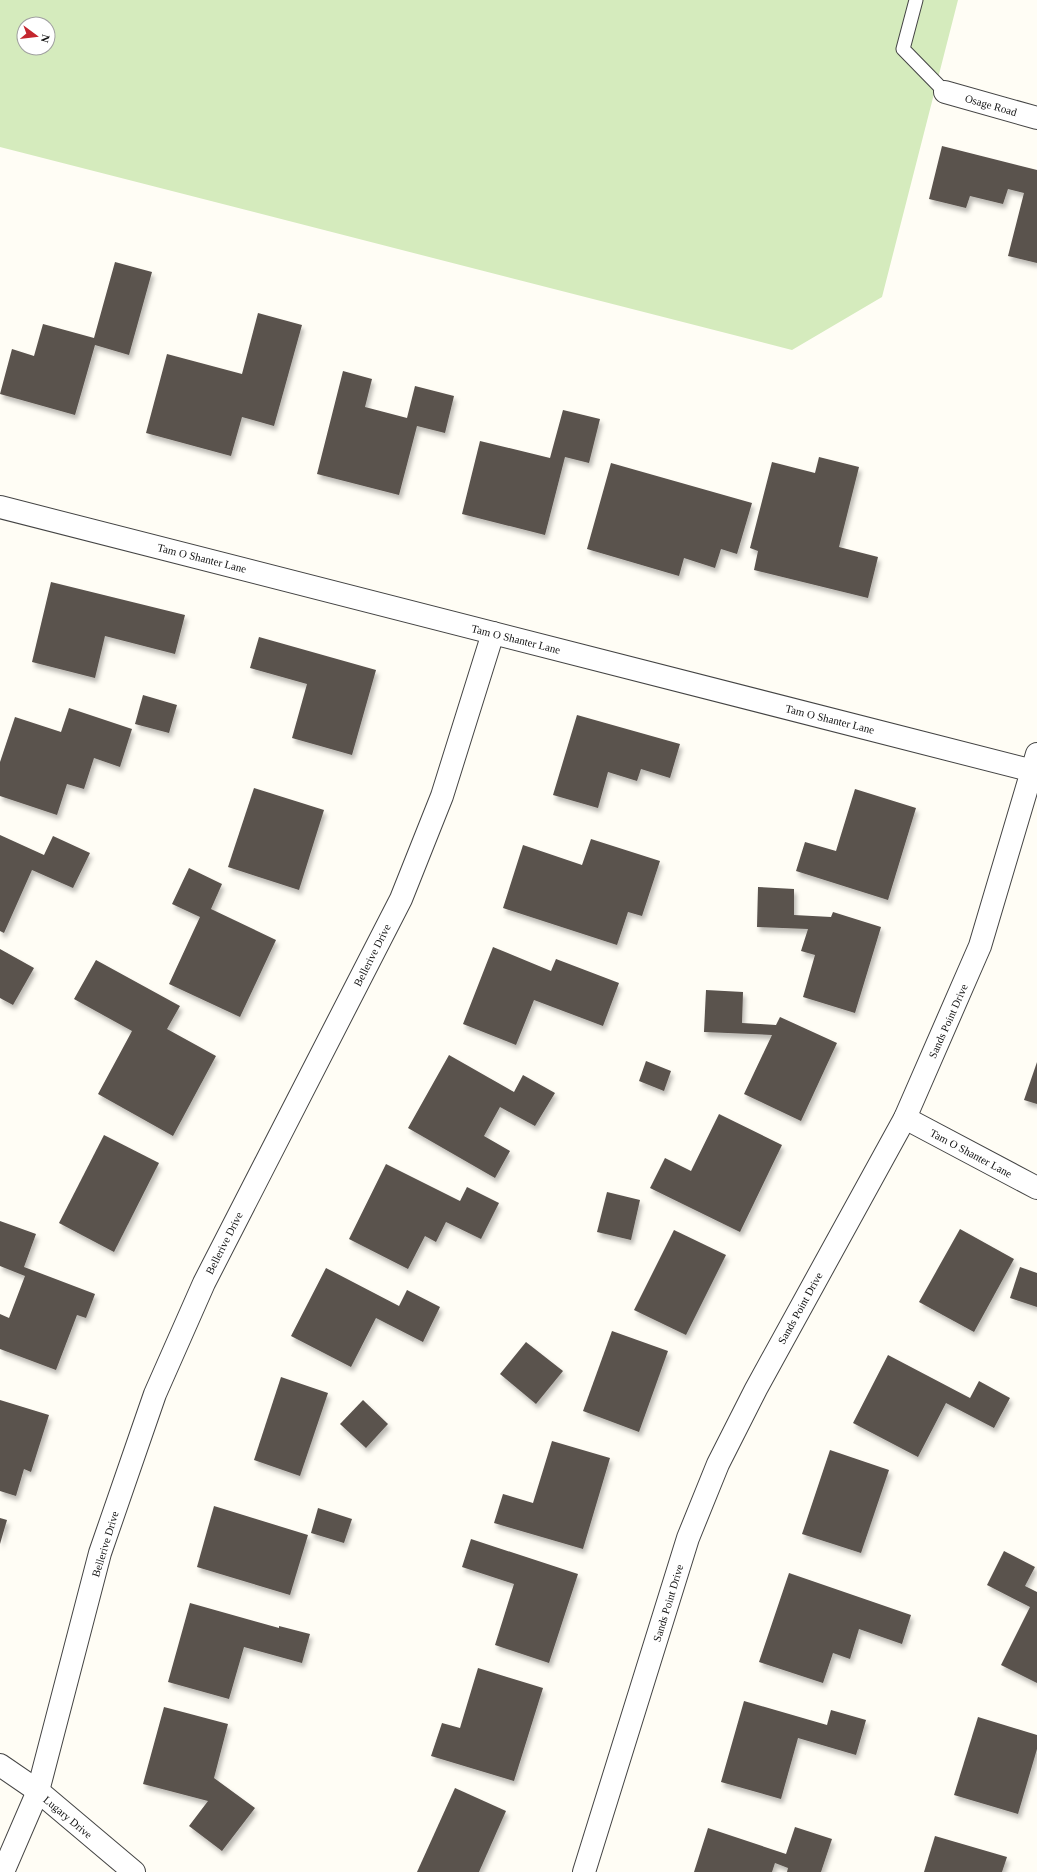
<svg xmlns="http://www.w3.org/2000/svg" width="1037" height="1872" font-family="Georgia,serif">
  <style>
    .green { fill: #d5ebbd; fill-rule: evenodd }
    .building { fill: #5a524d; filter: url(#shadow) }
    .lines { fill: none; stroke-linecap: round; stroke-linejoin: round }
    .lane-casing { stroke: #444; stroke-width: 15 }
    .street-casing { stroke: #444; stroke-width: 24 }
    .lane { stroke: #fff; stroke-width: 13 }
    .street { stroke: #fff; stroke-width: 22 }
    .labels { text-anchor: middle; stroke-width: 4; stroke-linejoin: round; paint-order: stroke }
    .street-label { font-size: 11px; fill: #111; stroke: #fff }
  </style>
  <defs>
    <filter id="shadow"><feDropShadow dx="2.5" dy="4.5" stdDeviation="2" flood-color="#0004"/></filter>
  </defs>
  <rect width="100%" height="100%" fill="#fffdf5"/>
  <path class="green" d="M0,0H958L882,297L792,350L0,147ZM24,24H48V48H24Z"/>
  <g class="building">
    <polygon points="942,146 1037,170 1037,263 1008,256 1024,193 1008,189 1003,204 970,196 966,208 929,199"/>
    <polygon points="115,262 152,272 129,355 95,345 75,415 0,394 12,349 34,356 43,324 94,338"/>
    <polygon points="258,313 302,325 274,426 242,417 231,456 146,433 167,354 242,374"/>
    <polygon points="343,371 372,379 365,407 407,418 415,386 454,396 445,433 417,426 399,495 317,474"/>
    <polygon points="563,410 600,419 589,463 565,457 545,535 462,514 480,441 550,458"/>
    <polygon points="819,457 859,467 839,547 878,557 868,598 754,570 758,551 750,548 772,462 815,473"/>
    <polygon points="611,463 752,503 737,554 721,549 715,568 684,558 679,576 587,549"/>
    <polygon points="51,582 185,615 175,654 105,636 95,678 32,662"/>
    <polygon points="259,637 376,670 352,755 292,738 307,684 250,668"/>
    <polygon points="143,695 177,705 169,733 135,724"/>
    <polygon points="69,708 132,729 120,767 94,758 84,789 67,784 57,815 0,796 0,762 15,717 61,732"/>
    <polygon points="577,715 680,744 670,778 641,769 637,781 608,772 598,808 553,795"/>
    <polygon points="254,788 324,810 299,890 228,867"/>
    <polygon points="855,789 916,808 888,900 796,871 805,842 836,851"/>
    <polygon points="0,835 44,855 53,836 90,853 73,888 32,870 4,933 0,931"/>
    <polygon points="591,839 660,861 642,916 628,912 617,945 503,908 523,845 582,865"/>
    <polygon points="189,868 222,884 211,909 276,940 240,1017 169,984 200,917 172,904"/>
    <polygon points="758,887 794,889 794,915 831,917 833,912 881,927 855,1013 803,997 815,955 801,951 808,929 757,927"/>
    <polygon points="493,947 551,971 556,959 619,983 603,1026 534,1000 516,1045 463,1024"/>
    <polygon points="0,949 34,968 13,1005 0,998"/>
    <polygon points="96,960 180,1006 167,1029 216,1056 173,1136 98,1094 132,1031 74,999"/>
    <polygon points="706,990 743,992 742,1023 776,1025 780,1017 837,1043 801,1121 744,1094 772,1035 704,1032"/>
    <polygon points="449,1055 514,1092 523,1075 555,1093 535,1126 500,1107 484,1136 510,1151 495,1178 408,1128"/>
    <polygon points="646,1061 671,1071 664,1091 639,1081"/>
    <polygon points="1037,1062 1037,1104 1024,1100"/>
    <polygon points="719,1114 782,1145 740,1232 650,1188 665,1158 691,1171"/>
    <polygon points="104,1135 159,1163 114,1252 59,1223"/>
    <polygon points="386,1164 460,1201 467,1187 499,1203 481,1239 446,1222 436,1242 425,1236 408,1269 349,1239"/>
    <polygon points="607,1192 640,1200 631,1240 597,1232"/>
    <polygon points="0,1221 36,1234 24,1267 95,1294 86,1318 77,1315 56,1370 0,1349 0,1314 9,1318 25,1276 0,1266"/>
    <polygon points="960,1229 1014,1259 974,1332 919,1302"/>
    <polygon points="674,1230 726,1255 686,1335 634,1310"/>
    <polygon points="1020,1267 1037,1273 1037,1307 1010,1298"/>
    <polygon points="326,1268 399,1306 407,1290 440,1307 423,1342 376,1318 351,1367 291,1336"/>
    <polygon points="612,1331 668,1351 639,1432 583,1411"/>
    <polygon points="526,1342 563,1371 536,1404 500,1374"/>
    <polygon points="888,1355 970,1398 979,1381 1010,1398 994,1428 946,1403 918,1457 853,1423"/>
    <polygon points="281,1377 328,1393 300,1476 254,1460"/>
    <polygon points="0,1400 49,1415 31,1472 24,1469 16,1496 0,1491"/>
    <polygon points="363,1400 388,1424 366,1448 340,1424"/>
    <polygon points="552,1441 610,1458 583,1549 494,1523 503,1494 533,1503"/>
    <polygon points="830,1450 889,1470 861,1553 802,1534"/>
    <polygon points="214,1506 308,1535 290,1595 197,1567"/>
    <polygon points="318,1508 352,1519 344,1543 311,1533"/>
    <polygon points="0,1518 7,1520 0,1544"/>
    <polygon points="471,1539 578,1574 549,1663 495,1645 514,1584 462,1567"/>
    <polygon points="1004,1551 1035,1567 1025,1586 1037,1592 1037,1683 1001,1665 1030,1607 987,1585"/>
    <polygon points="789,1573 911,1615 902,1644 859,1629 850,1659 833,1653 823,1683 759,1662"/>
    <polygon points="190,1603 279,1628 279,1626 310,1634 302,1663 244,1647 229,1699 168,1682"/>
    <polygon points="478,1668 543,1688 514,1781 431,1756 442,1723 460,1728"/>
    <polygon points="744,1701 827,1725 831,1710 866,1720 856,1755 798,1738 781,1799 721,1782"/>
    <polygon points="164,1707 228,1724 214,1778 255,1808 222,1851 189,1826 208,1801 143,1784"/>
    <polygon points="978,1717 1037,1735 1037,1749 1018,1814 954,1795"/>
    <polygon points="455,1788 506,1811 479,1872 417,1872"/>
    <polygon points="795,1827 832,1839 821,1872 787,1872 788,1868 775,1863 772,1872 694,1872 708,1828 786,1854"/>
    <polygon points="935,1836 1007,1857 1002,1872 924,1872"/>
  </g>
  <g class="lines">
    <defs>
      <polyline id="lane" points="916,0 903,49 945,92"/>
      <g id="street">
        <polyline points="945,92 1037,118"/>
        <polyline points="0,507 1033,771"/>
        <polyline points="905,1118 1037,1188"/>
        <polyline points="0,1765 38,1791 134,1872"/>
        <polyline points="3,1872 38,1791 100,1553 155,1394 204,1283 401,899 442,796 493,633"/>
        <polyline points="584,1872 688,1538 718,1464 756,1389 905,1118 980,946 1037,754"/>
      </g>
    </defs>
    <use href="#lane" class="lane-casing"/>
    <use href="#street" class="street-casing"/>
    <use href="#lane" class="lane"/>
    <use href="#street" class="street"/>
  </g>
  <g class="labels">
    <g class="street-label">
      <text transform="translate(991 105) rotate(16)" y="4">Osage Road</text>
      <text transform="translate(202 558) rotate(14)" y="4">Tam O Shanter Lane</text>
      <text transform="translate(516 639) rotate(14)" y="4">Tam O Shanter Lane</text>
      <text transform="translate(830 719) rotate(14)" y="4">Tam O Shanter Lane</text>
      <text transform="translate(372 955) rotate(-63)" y="4">Bellerive Drive</text>
      <text transform="translate(948 1021) rotate(-66)" y="4">Sands Point Drive</text>
      <text transform="translate(971 1153) rotate(28)" y="4">Tam O Shanter Lane</text>
      <text transform="translate(224 1243) rotate(-63)" y="4">Bellerive Drive</text>
      <text transform="translate(800 1308) rotate(-61)" y="4">Sands Point Drive</text>
      <text transform="translate(105 1544) rotate(-73)" y="4">Bellerive Drive</text>
      <text transform="translate(668 1603) rotate(-73)" y="4">Sands Point Drive</text>
      <text transform="translate(68 1817) rotate(40)" y="4">Lugary Drive</text>
    </g>
  </g>
  <g transform="translate(36 36) rotate(105)"><circle r="19" fill="#ffffff" stroke="#a0a0a0"/>
  <path d="M0-3L7 15L0 10L-7 15Z" fill="#c4262e"/>
  <text y="-6" font-size="11" font-weight="bold" text-anchor="middle" fill="#111111">N</text>
  </g>
</svg>
